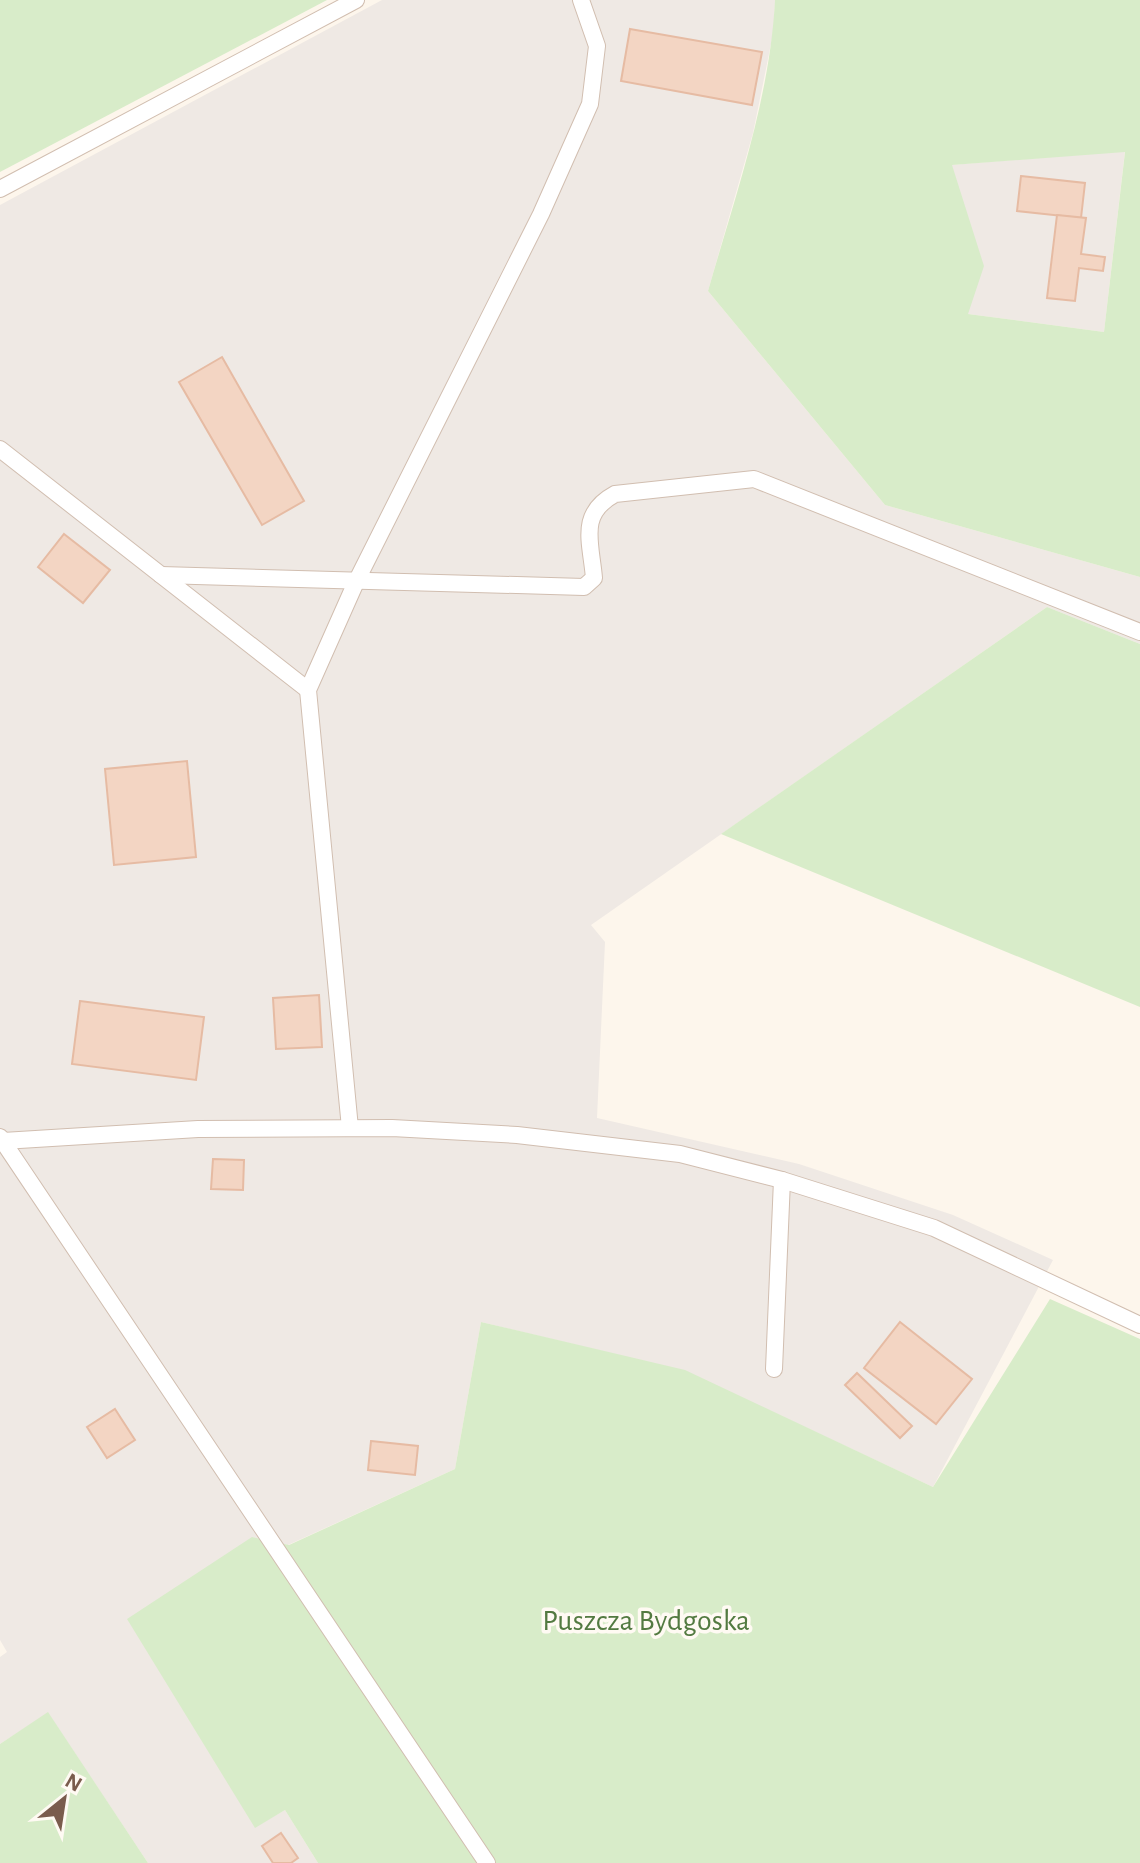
<svg xmlns="http://www.w3.org/2000/svg" width="1140" height="1863" font-family="'Alegreya Sans',sans-serif">
  <style>
    .industrial { fill: #efe9e4 }
    .green { fill: #d8ecc9; fill-rule: evenodd }
    .building { fill: #f3d5c3; stroke: #e6bba3; stroke-width: 2 }
    .lines { fill: none; stroke-linecap: round; stroke-linejoin: round }
    .lane-casing { stroke: #d1beb0; stroke-width: 18 }
    .lane { stroke: #fff; stroke-width: 16 }
    .labels { text-anchor: middle; stroke-width: 7; stroke-linejoin: round; paint-order: stroke }
    .park-label { font-size: 30px; fill: #537a41; stroke: #fffaf3 }
  </style>
  <rect width="100%" height="100%" fill="#fdf6ec"/>
  <g class="industrial">
    <polygon points="382,0 775,0 774,29 753,133 708,291 885,505 1140,577 1140,644 1047,607 591,925 605,942 597,1118 799,1164 953,1215 1053,1260 933,1487 685,1371 481,1322 455,1469 288,1545 252,1537 255,1827 285,1810 318,1863 148,1863 48,1713 0,1744 0,1657 7,1652 0,1640 0,205"/>
    <polygon points="1125,151 1104,332 968,314 951,165"/>
  </g>
  <g class="green">
    <polygon points="0,0 327,0 0,172"/>
    <path d="M775,0H1140V577L885,505L708,291C735,196 770,99 775,0ZM1125,152L1104,332L968,314L984,266L952,165Z"/>
    <polygon points="1047,607 1140,644 1140,1007 721,834"/>
    <polygon points="1050,1299 1140,1339 1140,1863 318,1863 285,1810 255,1828 127,1619 252,1537 289,1545 455,1469 481,1322 685,1370 933,1487"/>
    <polygon points="48,1712 148,1863 0,1863 0,1744"/>
  </g>
  <g class="building">
    <polygon points="630,29 762,52 752,105 621,81"/>
    <polygon points="1021,176 1085,183 1081,218 1017,211"/>
    <polygon points="1057,215 1086,218 1081,254 1105,257 1103,271 1079,268 1075,301 1047,298"/>
    <polygon points="222,357 304,501 262,525 179,382"/>
    <polygon points="64,534 110,570 83,603 38,567"/>
    <polygon points="187,761 196,857 114,865 105,769"/>
    <polygon points="319,995 322,1047 276,1049 273,998"/>
    <polygon points="80,1001 204,1017 196,1080 72,1064"/>
    <polygon points="213,1159 244,1160 243,1190 211,1189"/>
    <polygon points="900,1322 972,1379 936,1424 864,1368"/>
    <polygon points="857,1373 912,1426 900,1438 845,1385"/>
    <polygon points="115,1409 135,1440 107,1458 87,1427"/>
    <polygon points="371,1441 418,1446 415,1475 368,1470"/>
    <polygon points="281,1833 298,1858 291,1863 273,1863 262,1846"/>
  </g>
  <g class="lines">
    <defs>
      <g id="lane">
        <polyline points="0,189 356,0"/>
        <polyline points="0,449 308,690"/>
        <path d="M161,575L584,587L594,578C591,542 578,514 615,494L754,479L1140,632"/>
        <polyline points="350,1128 308,690 356,582 541,214 590,104 597,46 581,0"/>
        <polyline points="0,1137 487,1863"/>
        <polyline points="3,1141 198,1129 392,1128 517,1135 680,1154 782,1180 934,1228 1140,1325"/>
        <polyline points="774,1369 782,1180"/>
      </g>
    </defs>
    <use href="#lane" class="lane-casing"/>
    <use href="#lane" class="lane"/>
  </g>
  <g class="labels">
    <g class="park-label">
      <text x="646" y="1630">Puszcza Bydgoska</text>
    </g>
  </g>
  <g transform="translate(64 1799) rotate(30)" stroke="#fffaf3" stroke-width="6" paint-order="stroke">
  <path d="M0-6L14 30L0 20L-14 30Z" fill="#7a5c4d"/>
  <text y="-12" font-size="22" font-weight="bold" text-anchor="middle" fill="#7a5c4d">N</text>
  </g>
</svg>
